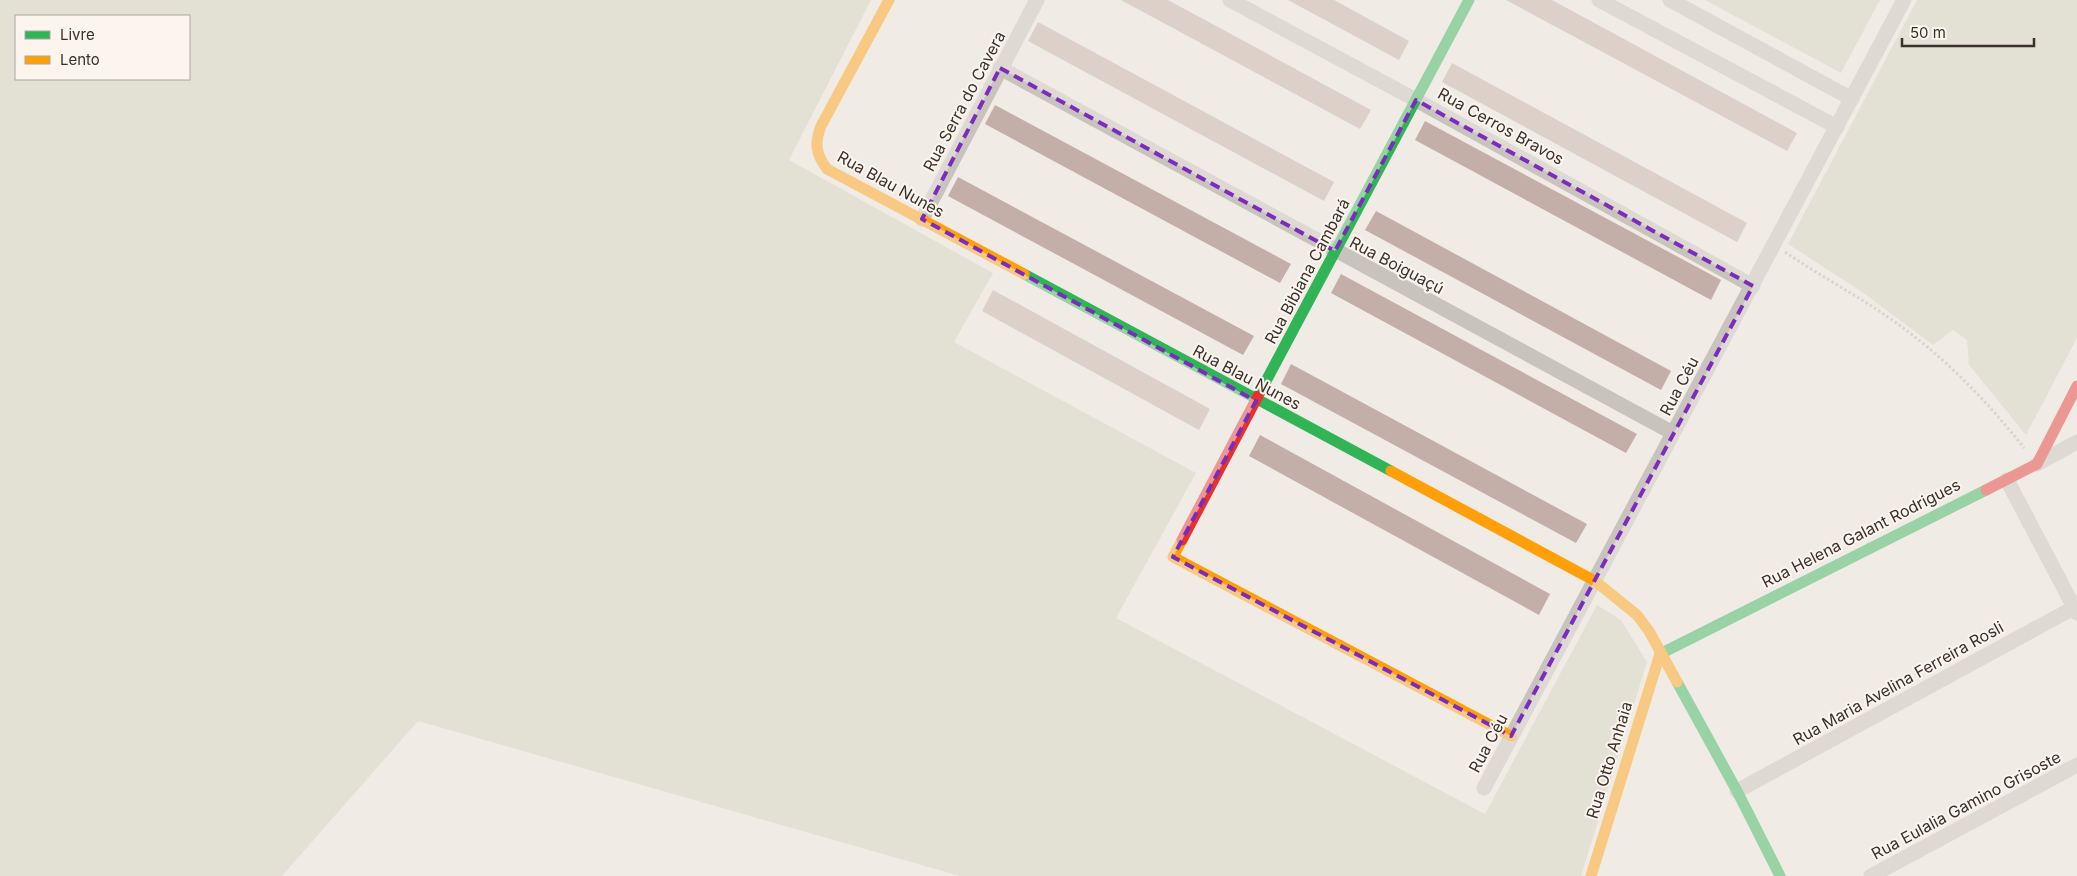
<svg xmlns="http://www.w3.org/2000/svg" width="2077" height="876" font-family="Inter,sans-serif">
  <style>
    .green { fill: #d1d6bf; fill-rule: evenodd }
    .building { fill: #c3afa7 }
    .lines { fill: none; stroke-linecap: round; stroke-linejoin: round }
    .path { stroke: #c2bbb6; stroke-width: 3; stroke-dasharray: 2.5 2.5; stroke-linecap: butt }
    .street { stroke: #c9c3be; stroke-width: 15 }
    .fast { stroke: #30b455; stroke-width: 11 }
    .slow { stroke: #ff9f0a; stroke-width: 11 }
    .jam { stroke: #e5322d; stroke-width: 11 }
    .marked { fill: none; stroke: #7b2cbf; stroke-width: 4; stroke-dasharray: 10 6; stroke-linejoin: round }
    .labels { text-anchor: middle; stroke-width: 4; stroke-linejoin: round; paint-order: stroke }
    .street-label { font-size: 16px; fill: #3b302b; stroke: #fbf5ee }
  </style>
  <rect width="100%" height="100%" fill="#f0ebe5"/>
  <g class="green">
    <path d="M0,0H871L789,160L993,273L954,342L1196,473L1116,618L1485,814L1597,605L1621,620L1647,662L1581,876H960L418,721L282,876H0ZM16,16H189V79H16Z"/>
    <polygon points="1705,0 1880,0 1841,73"/>
    <polygon points="1917,0 2077,0 2077,338 2026,435 1969,365 1967,340 1953,330 1933,345 1862,292 1788,244"/>
  </g>
  <g class="building">
    <polygon points="1121,0 1168,0 1371,110 1360,129"/>
    <polygon points="1288,0 1334,0 1409,41 1399,60"/>
    <polygon points="1506,0 1552,0 1797,133 1787,151"/>
    <polygon points="1038,22 1334,182 1324,201 1028,41"/>
    <polygon points="1452,63 1747,223 1737,242 1442,82"/>
    <polygon points="995,105 1291,264 1280,283 985,124"/>
    <polygon points="1425,121 1721,280 1711,300 1415,140"/>
    <polygon points="958,177 1254,336 1243,355 948,196"/>
    <polygon points="1376,211 1671,371 1661,390 1365,230"/>
    <polygon points="1341,274 1637,434 1626,453 1331,293"/>
    <polygon points="993,290 1210,409 1199,430 982,311"/>
    <polygon points="1291,364 1587,524 1576,543 1281,384"/>
    <polygon points="1260,435 1550,594 1539,615 1249,456"/>
  </g>
  <g class="lines">
    <path class="path" d="M1785,252C1826,280 1872,303 1911,334C1953,366 1991,406 2024,448"/>
    <g class="street">
      <polyline points="1230,0 1416,100 1753,286"/>
      <polyline points="1599,0 1837,127"/>
      <polyline points="1670,0 1852,99"/>
      <polyline points="1000,68 1673,433"/>
      <polyline points="922,219 1037,0"/>
      <polyline points="2037,464 2077,442"/>
      <polyline points="2007,480 2077,613"/>
      <polyline points="1484,788 1904,0"/>
      <polyline points="1737,791 2077,606"/>
      <polyline points="1871,876 2077,765"/>
    </g>
    <g class="fast">
      <polyline points="1024,274 1391,471"/>
      <polyline points="1258,396 1469,0"/>
      <polyline points="1660,654 1986,490"/>
      <polyline points="1677,682 1737,791 1780,876"/>
    </g>
    <g class="slow">
      <path d="M889,0L821,126C814,144 816,154 827,169L1024,274"/>
      <polyline points="1391,471 1595,581 1637,615 1649,631 1677,682"/>
      <polyline points="1182,540 1173,557 1511,736"/>
      <polyline points="1591,876 1660,654"/>
    </g>
    <g class="jam">
      <polyline points="1986,490 2037,464 2077,386"/>
      <polyline points="1182,540 1258,396"/>
    </g>
  </g>
  <path d="M0 0H2077V876H0ZM1000,68L1335,251L1416,100L1753,286L1511,736L1173,557L1256,401L922,219Z" fill="#f0ebe5" fill-opacity=".55" fill-rule="evenodd"/>
  <path class="marked" d="M1000,68L1335,251L1416,100L1753,286L1511,736L1173,557L1256,401L922,219Z"/>
  <g class="labels">
    <g class="street-label">
      <text transform="translate(964 101) rotate(-62)" y="6">Rua Serra do Cavera</text>
      <text transform="translate(1501 126) rotate(29)" y="6">Rua Cerros Bravos</text>
      <text transform="translate(891 184) rotate(29)" y="6">Rua Blau Nunes</text>
      <text transform="translate(1397 265) rotate(28)" y="6">Rua Boiguaçú</text>
      <text transform="translate(1307 271) rotate(-62)" y="6">Rua Bibiana Cambará</text>
      <text transform="translate(1247 377) rotate(28)" y="6">Rua Blau Nunes</text>
      <text transform="translate(1679 386) rotate(-62)" y="6">Rua Céu</text>
      <text transform="translate(1861 533) rotate(-27)" y="6">Rua Helena Galant Rodrigues</text>
      <text transform="translate(1898 683) rotate(-29)" y="6">Rua Maria Avelina Ferreira Rosli</text>
      <text transform="translate(1488 743) rotate(-62)" y="6">Rua Céu</text>
      <text transform="translate(1609 760) rotate(-73)" y="6">Rua Otto Anhaia</text>
      <text transform="translate(1966 805) rotate(-28)" y="6">Rua Eulalia Gamino Grisoste</text>
    </g>
  </g>
  <rect x="15" y="15" width="175" height="65" fill="#fbf5ee" stroke="#aea6a0"/>
  <rect x="25" y="31" width="25" height="8" fill="#30b455" stroke="#aea6a0"/>
  <text x="60" y="40" font-size="15" fill="#3b302b">Livre</text>
  <rect x="25" y="56" width="25" height="8" fill="#ff9f0a" stroke="#aea6a0"/>
  <text x="60" y="65" font-size="15" fill="#3b302b">Lento</text>
  <path d="M1902 38v8h132v-8" fill="none" stroke="#3b302b" stroke-width="2.5"/>
  <text x="1910" y="38" font-size="15" fill="#3b302b" stroke="#fbf5ee" stroke-width="4" paint-order="stroke">50 m</text>
</svg>
